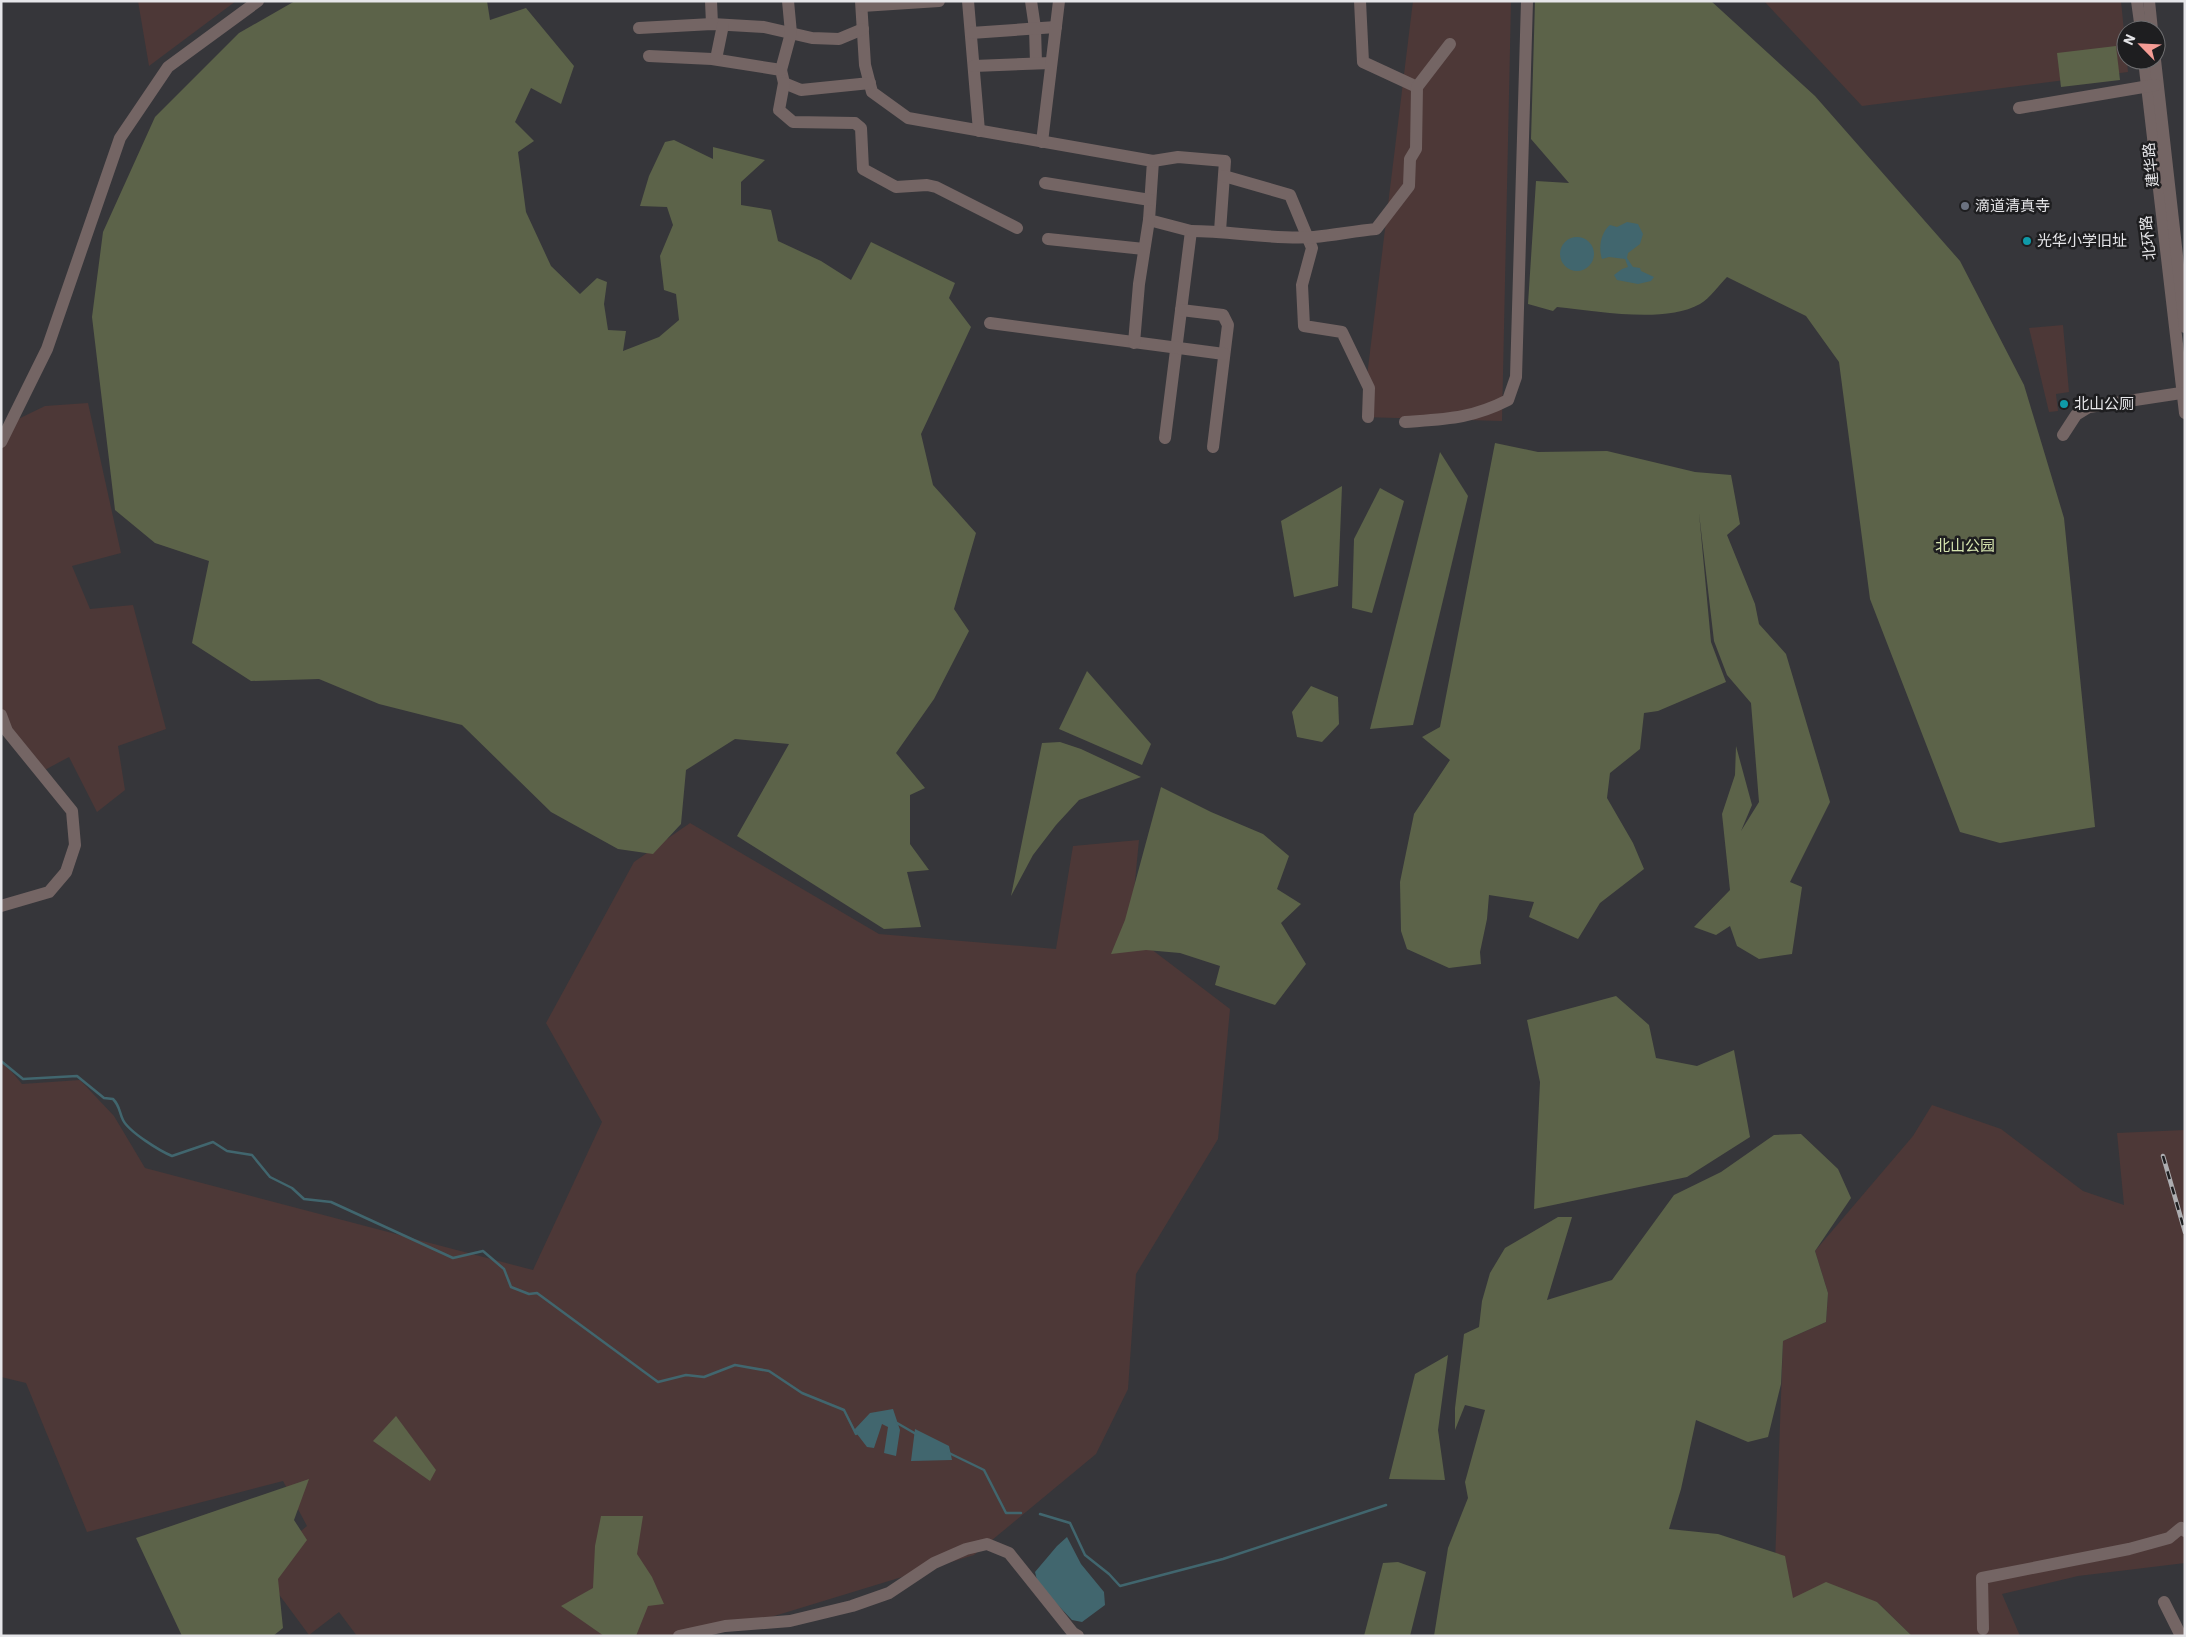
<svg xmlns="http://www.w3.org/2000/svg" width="2186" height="1637" font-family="'IBM Plex Sans','Noto Sans SC',sans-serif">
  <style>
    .industrial { fill: #4d3837 }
    .green { fill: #5c6349 }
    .water { fill: #41666e }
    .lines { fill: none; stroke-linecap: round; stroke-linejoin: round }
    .stream { stroke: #41666e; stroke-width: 2.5 }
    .minor { stroke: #746564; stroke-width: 12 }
    .rail-casing { stroke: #adadb0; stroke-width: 4.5 }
    .rail { stroke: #1e1e20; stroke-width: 2.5; stroke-dasharray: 8; stroke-linecap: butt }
    .worship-dot { fill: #6b7280; stroke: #1e1e20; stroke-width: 2 }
    .culture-dot { fill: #0f9aa8; stroke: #1e1e20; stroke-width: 2 }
    .labels { text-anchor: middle; stroke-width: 5; stroke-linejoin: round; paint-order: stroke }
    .street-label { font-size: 15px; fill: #e6e6e9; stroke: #1e1e20 }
    .poi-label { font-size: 15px; fill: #e6e6e9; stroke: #1e1e20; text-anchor: start }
    .park-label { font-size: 15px; fill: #d6e5af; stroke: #1e1e20 }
  </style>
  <rect width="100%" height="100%" fill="#36363a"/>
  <g class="industrial">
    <polygon points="138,1 236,1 149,66"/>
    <polygon points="1413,1 1511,1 1502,421 1362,417"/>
    <polygon points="1764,1 2121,1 2128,72 1862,106"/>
    <polygon points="2063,325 2069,392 2056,394 2058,411 2049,412 2029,328"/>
    <polygon points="88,403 121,553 72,566 90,609 133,605 166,729 118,746 125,790 97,812 69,757 41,772 1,715 1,447 10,423 45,406"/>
    <polygon points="690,823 879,934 1056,949 1073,846 1139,840 1130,933 1230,1009 1218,1139 1136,1274 1128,1389 1096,1454 974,1555 709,1636 357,1636 339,1612 309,1635 258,1566 307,1526 283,1481 87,1532 26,1383 1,1377 1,1059 22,1084 80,1080 114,1116 145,1168 533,1270 602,1122 546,1023 634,862"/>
    <polygon points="1932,1105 2001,1129 2083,1191 2124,1205 2117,1133 2185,1130 2185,1563 2078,1576 2002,1594 2020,1636 1912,1636 1877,1602 1792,1598 1774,1591 1783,1341 1826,1322 1828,1293 1815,1251 1913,1136"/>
  </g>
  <g class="green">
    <polygon points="295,1 487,1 490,20 526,8 574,66 561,104 531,88 515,122 534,141 518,152 526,212 551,266 580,294 597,278 607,282 604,304 608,330 626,331 623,351 659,337 679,320 676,294 664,290 660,256 673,225 667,207 640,206 649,176 665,142 674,140 713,159 713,147 765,160 741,182 741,205 771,210 778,241 821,261 851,280 871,242 955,283 949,298 971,327 921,434 933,485 976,533 954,609 969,631 934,699 896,753 925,788 910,795 910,844 929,870 907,872 921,927 884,929 737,836 789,744 735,739 686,770 681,824 653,854 618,849 551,812 462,725 379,704 319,679 251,681 192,643 209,561 155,543 115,510 92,317 103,232 155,117 239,33"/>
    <path d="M1535,1H1711L1815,96L1960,261L2024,385L2064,518L2095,827L2000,843L1960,832L1870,599L1839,362L1806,316L1727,277C1719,285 1710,298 1700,304C1664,324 1598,311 1557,307L1553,311L1528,304L1536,181L1569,183L1531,139Z"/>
    <polygon points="2116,46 2120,80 2061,87 2057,53"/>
    <polygon points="1495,443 1538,452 1607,451 1695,472 1731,475 1740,524 1727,535 1755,604 1759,624 1786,654 1830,802 1790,882 1802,887 1792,954 1759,959 1737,946 1730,926 1716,935 1694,927 1730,890 1722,814 1735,775 1736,746 1752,805 1741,831 1759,802 1751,703 1727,675 1714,641 1699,513 1711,642 1726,682 1658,711 1644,713 1640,749 1610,773 1607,798 1633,843 1644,869 1600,903 1578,939 1529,917 1534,902 1489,895 1487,919 1480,952 1481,964 1449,968 1407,949 1401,931 1400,882 1414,814 1450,760 1422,737 1440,727"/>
    <polygon points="1440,452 1468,496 1413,725 1370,729"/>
    <polygon points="1342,486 1338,586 1294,597 1281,521"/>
    <polygon points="1380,488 1404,501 1372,613 1352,608 1354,539"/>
    <polygon points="1087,671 1151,744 1142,765 1059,729"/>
    <polygon points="1311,686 1338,697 1339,724 1322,742 1297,737 1292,712"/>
    <polygon points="1060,742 1081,749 1141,777 1079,800 1056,825 1033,855 1011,896 1042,743"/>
    <polygon points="1161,787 1211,812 1263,834 1289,856 1277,889 1301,904 1281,923 1306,964 1275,1005 1215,985 1220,966 1180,953 1146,950 1111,954 1125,920"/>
    <polygon points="1616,996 1649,1025 1656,1058 1697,1066 1734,1050 1750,1137 1687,1177 1534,1209 1540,1082 1527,1020"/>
    <polygon points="1801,1134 1838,1169 1851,1198 1815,1251 1828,1293 1826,1322 1783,1341 1781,1384 1768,1437 1748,1442 1696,1420 1681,1489 1669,1529 1718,1534 1785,1556 1793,1598 1826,1582 1877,1602 1912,1636 1434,1636 1448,1548 1468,1498 1465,1482 1485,1410 1465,1405 1455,1430 1455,1408 1464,1334 1479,1327 1482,1301 1490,1273 1505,1248 1558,1217 1572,1217 1547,1300 1612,1280 1674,1195 1721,1172 1774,1135"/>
    <polygon points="1448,1355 1438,1430 1445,1480 1389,1479 1415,1374"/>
    <polygon points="396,1416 436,1470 430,1481 373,1441"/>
    <polygon points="309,1479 294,1520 307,1540 278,1579 283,1628 273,1636 182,1636 136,1538"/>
    <polygon points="601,1516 643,1516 637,1554 652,1577 664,1604 648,1606 636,1636 604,1636 561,1606 593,1588 595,1546"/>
    <polygon points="1398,1562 1426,1572 1410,1636 1364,1636 1383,1563"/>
  </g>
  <g class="water">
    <path d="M1627,222L1638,224L1643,234L1640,244L1628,253L1627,258L1633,267L1640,268L1641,271L1654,277L1651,281L1638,284L1617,280L1614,275L1622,269L1628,267L1625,259L1609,257L1602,259C1598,248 1601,232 1610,225L1617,227Z"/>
    <circle cx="1577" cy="254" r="17"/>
    <polygon points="893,1409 900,1430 896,1456 884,1453 888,1427 882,1424 874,1448 867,1447 854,1430 870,1413"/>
    <polygon points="915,1429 949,1446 952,1460 911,1461"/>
    <polygon points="1067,1537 1081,1564 1104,1592 1105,1605 1082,1622 1072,1620 1038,1584 1035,1572 1057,1546"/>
  </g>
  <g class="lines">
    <g class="stream">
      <path d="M1,1061L23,1079L77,1076L104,1098L113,1099C120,1106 119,1112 123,1120C129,1132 160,1151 172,1156L213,1142L227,1151L252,1155L270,1177L292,1188L304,1199L331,1202L453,1258L483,1251L504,1269L511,1287L529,1294L537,1293L658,1382L686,1375L704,1377L735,1365L769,1371L802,1393L844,1410L856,1434L858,1433"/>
      <polyline points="897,1423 916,1434"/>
      <polyline points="949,1453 984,1470 1006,1513 1021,1513"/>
      <polyline points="1040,1514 1070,1523 1085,1555 1109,1574 1120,1586 1223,1559 1386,1505"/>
    </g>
    <g class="minor">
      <polyline points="711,1 712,24"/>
      <polyline points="861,1 865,65 872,92 908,118 1153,161 1149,220 1191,231 1165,438"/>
      <polyline points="968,1 979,131"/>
      <polyline points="1031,1 1035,28 1036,63"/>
      <polyline points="1360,1 1363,62 1417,87"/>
      <polyline points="2137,1 2141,30"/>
      <polyline points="2149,1 2152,30"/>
      <polyline points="862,6 939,1"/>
      <polyline points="639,28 712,24 764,27 812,38 839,39 863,29"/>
      <polyline points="971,33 1056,27"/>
      <polyline points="649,56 712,59 781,70 784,83 801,90 870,83"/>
      <polyline points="716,59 723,25"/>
      <polyline points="2144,60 2185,413"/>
      <polyline points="2155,60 2185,327"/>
      <polyline points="974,66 1051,63"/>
      <polyline points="781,70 791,33 788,1"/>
      <polyline points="784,83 779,110 793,122 855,123 861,128 863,169 896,187 927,185 936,187 1017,228"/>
      <polyline points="2019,108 2155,85"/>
      <polyline points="1042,142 1059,1"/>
      <polyline points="1153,161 1178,157 1225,161 1220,231"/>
      <polyline points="1224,176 1290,195 1312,248 1302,285 1304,326 1342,332 1369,388 1368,417"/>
      <polyline points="1045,183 1150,200"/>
      <path d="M1191,231C1232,231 1273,240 1314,237C1335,235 1355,231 1376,229L1409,186L1410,159L1416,149L1417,87L1450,44"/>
      <polyline points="1048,239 1144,249"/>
      <polyline points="1181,310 1223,315 1228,325 1213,447"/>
      <polyline points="990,323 1224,354"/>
      <polyline points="1134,343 1139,284 1149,220"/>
      <path d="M1405,422C1445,419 1471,419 1508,400L1516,377L1527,1"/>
      <polyline points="2063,435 2076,415 2089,407 2181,393"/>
      <polyline points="1,442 47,349 120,138 168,67 258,1"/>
      <polyline points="1,715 7,731 72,811 75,845 66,872 49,892 1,906"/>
      <polyline points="2164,1602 2181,1636"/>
      <polyline points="1983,1629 1982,1578 2129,1549 2169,1538 2181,1528 2185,1531"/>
      <polyline points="679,1636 725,1626 790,1621 852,1606 889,1593 934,1563 966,1549 987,1544 1009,1553 1073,1633 1078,1636"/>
    </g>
    <defs>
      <polyline id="rail" points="2163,1156 2185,1232"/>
    </defs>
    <use href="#rail" class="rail-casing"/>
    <use href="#rail" class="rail"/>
  </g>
  <circle class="worship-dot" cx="1965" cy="206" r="5"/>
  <g class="culture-dot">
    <circle cx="2027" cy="241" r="5"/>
    <circle cx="2064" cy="404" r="5"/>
  </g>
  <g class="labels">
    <g class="street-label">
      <text transform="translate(2151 165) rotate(-96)" y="5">建华路</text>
      <text transform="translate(2148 238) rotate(-96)" y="5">北环路</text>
    </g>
    <g class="poi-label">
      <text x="1975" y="211">滴道清真寺</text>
      <text x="2037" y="246">光华小学旧址</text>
      <text x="2074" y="409">北山公厕</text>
    </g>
    <g class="park-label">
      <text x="1965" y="551">北山公园</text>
    </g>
  </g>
  <rect width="2186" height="1637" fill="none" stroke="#e6e6e9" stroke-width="5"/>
  <g transform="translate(2141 45) rotate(294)"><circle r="24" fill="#1e1e20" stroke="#6e6e70"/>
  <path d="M0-4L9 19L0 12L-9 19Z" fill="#f59c95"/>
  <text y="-8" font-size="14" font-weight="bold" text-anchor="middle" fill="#e6e6e9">N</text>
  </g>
</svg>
